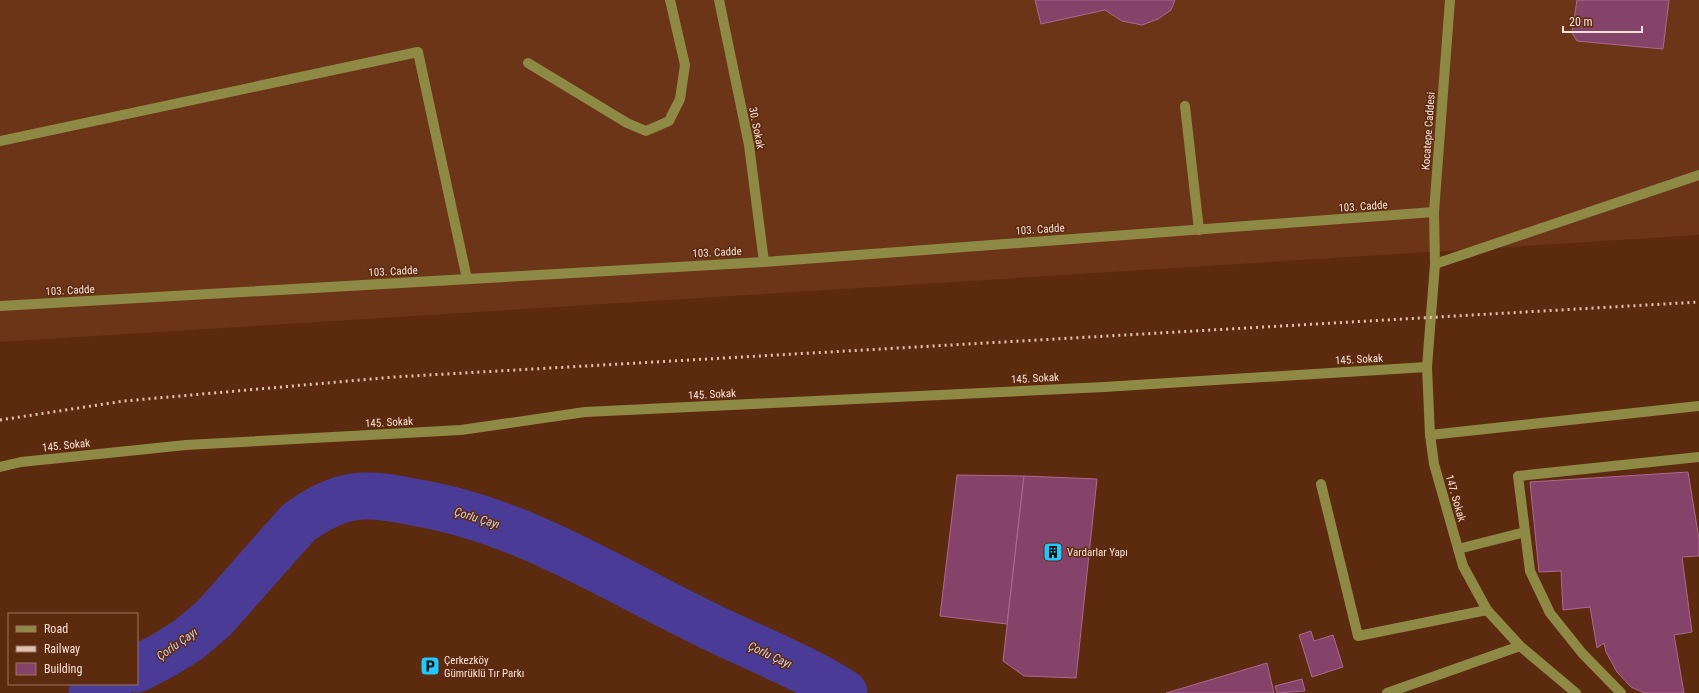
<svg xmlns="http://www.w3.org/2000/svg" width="1699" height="693" font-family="'Roboto Condensed',sans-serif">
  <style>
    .built { fill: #6c3517 }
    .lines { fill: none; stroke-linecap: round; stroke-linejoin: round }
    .river { stroke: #4a3b97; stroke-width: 47 }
    .building { fill: #85436a; stroke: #ae688f }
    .minor { stroke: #8e8944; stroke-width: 10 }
    .rail { stroke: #dfc2b4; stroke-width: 3; stroke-dasharray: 2 4; stroke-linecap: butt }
    .labels { text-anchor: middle; stroke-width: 3; stroke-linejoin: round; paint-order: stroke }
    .street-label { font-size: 11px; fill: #fbe2d7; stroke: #5c2a0f }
    .poi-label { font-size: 11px; fill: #fbe2d7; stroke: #5c2a0f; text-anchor: start }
    .water-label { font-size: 12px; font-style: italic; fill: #d0d0ea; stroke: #5c2a0f }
  </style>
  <rect width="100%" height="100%" fill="#5c2a0f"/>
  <polygon class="built" points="0,0 1699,0 1699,235 0,342"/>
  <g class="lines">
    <g class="river">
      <path d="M137,669L164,655L188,640L214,618L299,522C315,511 333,500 353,497C373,494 393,498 413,502C517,519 600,572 693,618C743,644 797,663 844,693"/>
      <polyline points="92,693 109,684"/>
    </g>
  </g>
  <g class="building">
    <polygon points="1035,0 1175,0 1171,10 1158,19 1142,25 1122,21 1105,10 1041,24"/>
    <polygon points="1577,0 1669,0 1663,49 1577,41 1572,33"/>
    <polygon points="1688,472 1699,539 1699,556 1682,557 1692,632 1674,635 1684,693 1644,693 1631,687 1617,672 1606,652 1604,643 1597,648 1590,607 1563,610 1561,571 1539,572 1530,482"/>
    <polygon points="957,475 1024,476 1007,624 940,616"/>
    <polygon points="1024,476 1097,479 1076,678 1024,676 1003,661"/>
    <polygon points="1311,631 1314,641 1333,635 1343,667 1312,677 1299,635"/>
    <polygon points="1267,663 1274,693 1166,693"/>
    <polygon points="1302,679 1305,691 1277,693 1275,686"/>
  </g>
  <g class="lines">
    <g class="minor">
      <polyline points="719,0 749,145 764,262"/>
      <polyline points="1450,0 1434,212 1435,264 1427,367 1430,435 1434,464 1463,566 1487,610 1520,646 1576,693"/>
      <polyline points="528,63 627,123 646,131 669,121 680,99 685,65 670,0"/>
      <polyline points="1185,106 1199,230"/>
      <polyline points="0,141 418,52 467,279"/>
      <polyline points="1435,264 1699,175"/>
      <polyline points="0,306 764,262 1434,212"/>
      <polyline points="1430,435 1699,406"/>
      <polyline points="0,467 21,462 186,445 461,430 585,412 1104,387 1427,367"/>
      <polyline points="1321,484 1358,636 1487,610"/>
      <polyline points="1458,549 1525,532"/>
      <polyline points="1387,693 1520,646"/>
      <polyline points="1621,693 1582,653 1550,613 1530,571 1518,476 1699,457"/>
    </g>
    <polyline class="rail" points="0,420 124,401 394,377 1699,302"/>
  </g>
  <defs>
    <symbol id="building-square" viewBox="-11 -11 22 22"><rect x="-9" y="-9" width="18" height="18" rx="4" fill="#1fc9fd" stroke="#5c2a0f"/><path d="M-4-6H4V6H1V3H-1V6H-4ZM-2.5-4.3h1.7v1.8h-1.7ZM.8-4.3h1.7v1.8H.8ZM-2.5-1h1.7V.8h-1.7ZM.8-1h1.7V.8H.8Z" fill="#111"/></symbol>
    <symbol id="parking-square" viewBox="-11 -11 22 22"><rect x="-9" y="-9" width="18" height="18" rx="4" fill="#1fc9fd" stroke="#5c2a0f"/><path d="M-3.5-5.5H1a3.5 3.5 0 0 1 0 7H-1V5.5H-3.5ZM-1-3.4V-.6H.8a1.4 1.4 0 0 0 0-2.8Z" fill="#111"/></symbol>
  </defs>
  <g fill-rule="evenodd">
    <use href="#building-square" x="1042" y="541" width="22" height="22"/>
    <use href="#parking-square" x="419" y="655" width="22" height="22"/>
  </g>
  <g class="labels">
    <g class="street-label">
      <text transform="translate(757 128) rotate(79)" y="4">30. Sokak</text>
      <text transform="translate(1428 131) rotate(-86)" y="4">Kocatepe Caddesi</text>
      <text transform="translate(1363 206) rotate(-4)" y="4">103. Cadde</text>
      <text transform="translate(1040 229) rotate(-4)" y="4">103. Cadde</text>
      <text transform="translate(717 252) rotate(-3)" y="4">103. Cadde</text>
      <text transform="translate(393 271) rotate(-3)" y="4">103. Cadde</text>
      <text transform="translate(70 290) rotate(-3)" y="4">103. Cadde</text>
      <text transform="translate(1359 359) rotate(-3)" y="4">145. Sokak</text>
      <text transform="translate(1035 378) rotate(-3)" y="4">145. Sokak</text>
      <text transform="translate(712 394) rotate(-3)" y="4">145. Sokak</text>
      <text transform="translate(389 422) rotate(-3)" y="4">145. Sokak</text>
      <text transform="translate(66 445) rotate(-6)" y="4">145. Sokak</text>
      <text transform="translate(1456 498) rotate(74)" y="4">147. Sokak</text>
    </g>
    <g class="poi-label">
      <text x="1067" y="556">Vardarlar Yapı</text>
      <text x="444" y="664">Çerkezköy<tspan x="444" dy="13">Gümrüklü Tır Parkı</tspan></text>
    </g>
    <g class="water-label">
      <text transform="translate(477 518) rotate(17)" y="4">Çorlu Çayı</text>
      <text transform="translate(177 644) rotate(-35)" y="4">Çorlu Çayı</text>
      <text transform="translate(770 655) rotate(25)" y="4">Çorlu Çayı</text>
    </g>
  </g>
  <rect x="8" y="613" width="130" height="72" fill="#5c2a0f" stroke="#9c745f"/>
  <rect x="16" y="626" width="20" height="6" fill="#8e8944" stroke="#9c745f"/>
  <text x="44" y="633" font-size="12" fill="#fbe2d7">Road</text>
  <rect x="16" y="646" width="20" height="6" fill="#dfc2b4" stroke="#9c745f"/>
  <text x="44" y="653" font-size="12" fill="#fbe2d7">Railway</text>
  <rect x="16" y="663" width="20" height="12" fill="#85436a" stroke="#9c745f"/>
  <text x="44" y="673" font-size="12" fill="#fbe2d7">Building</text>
  <path d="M1563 26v6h79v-6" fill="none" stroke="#fbe2d7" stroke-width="2"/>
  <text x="1569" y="26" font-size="12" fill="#fbe2d7" stroke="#5c2a0f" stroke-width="3" paint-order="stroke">20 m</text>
</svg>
